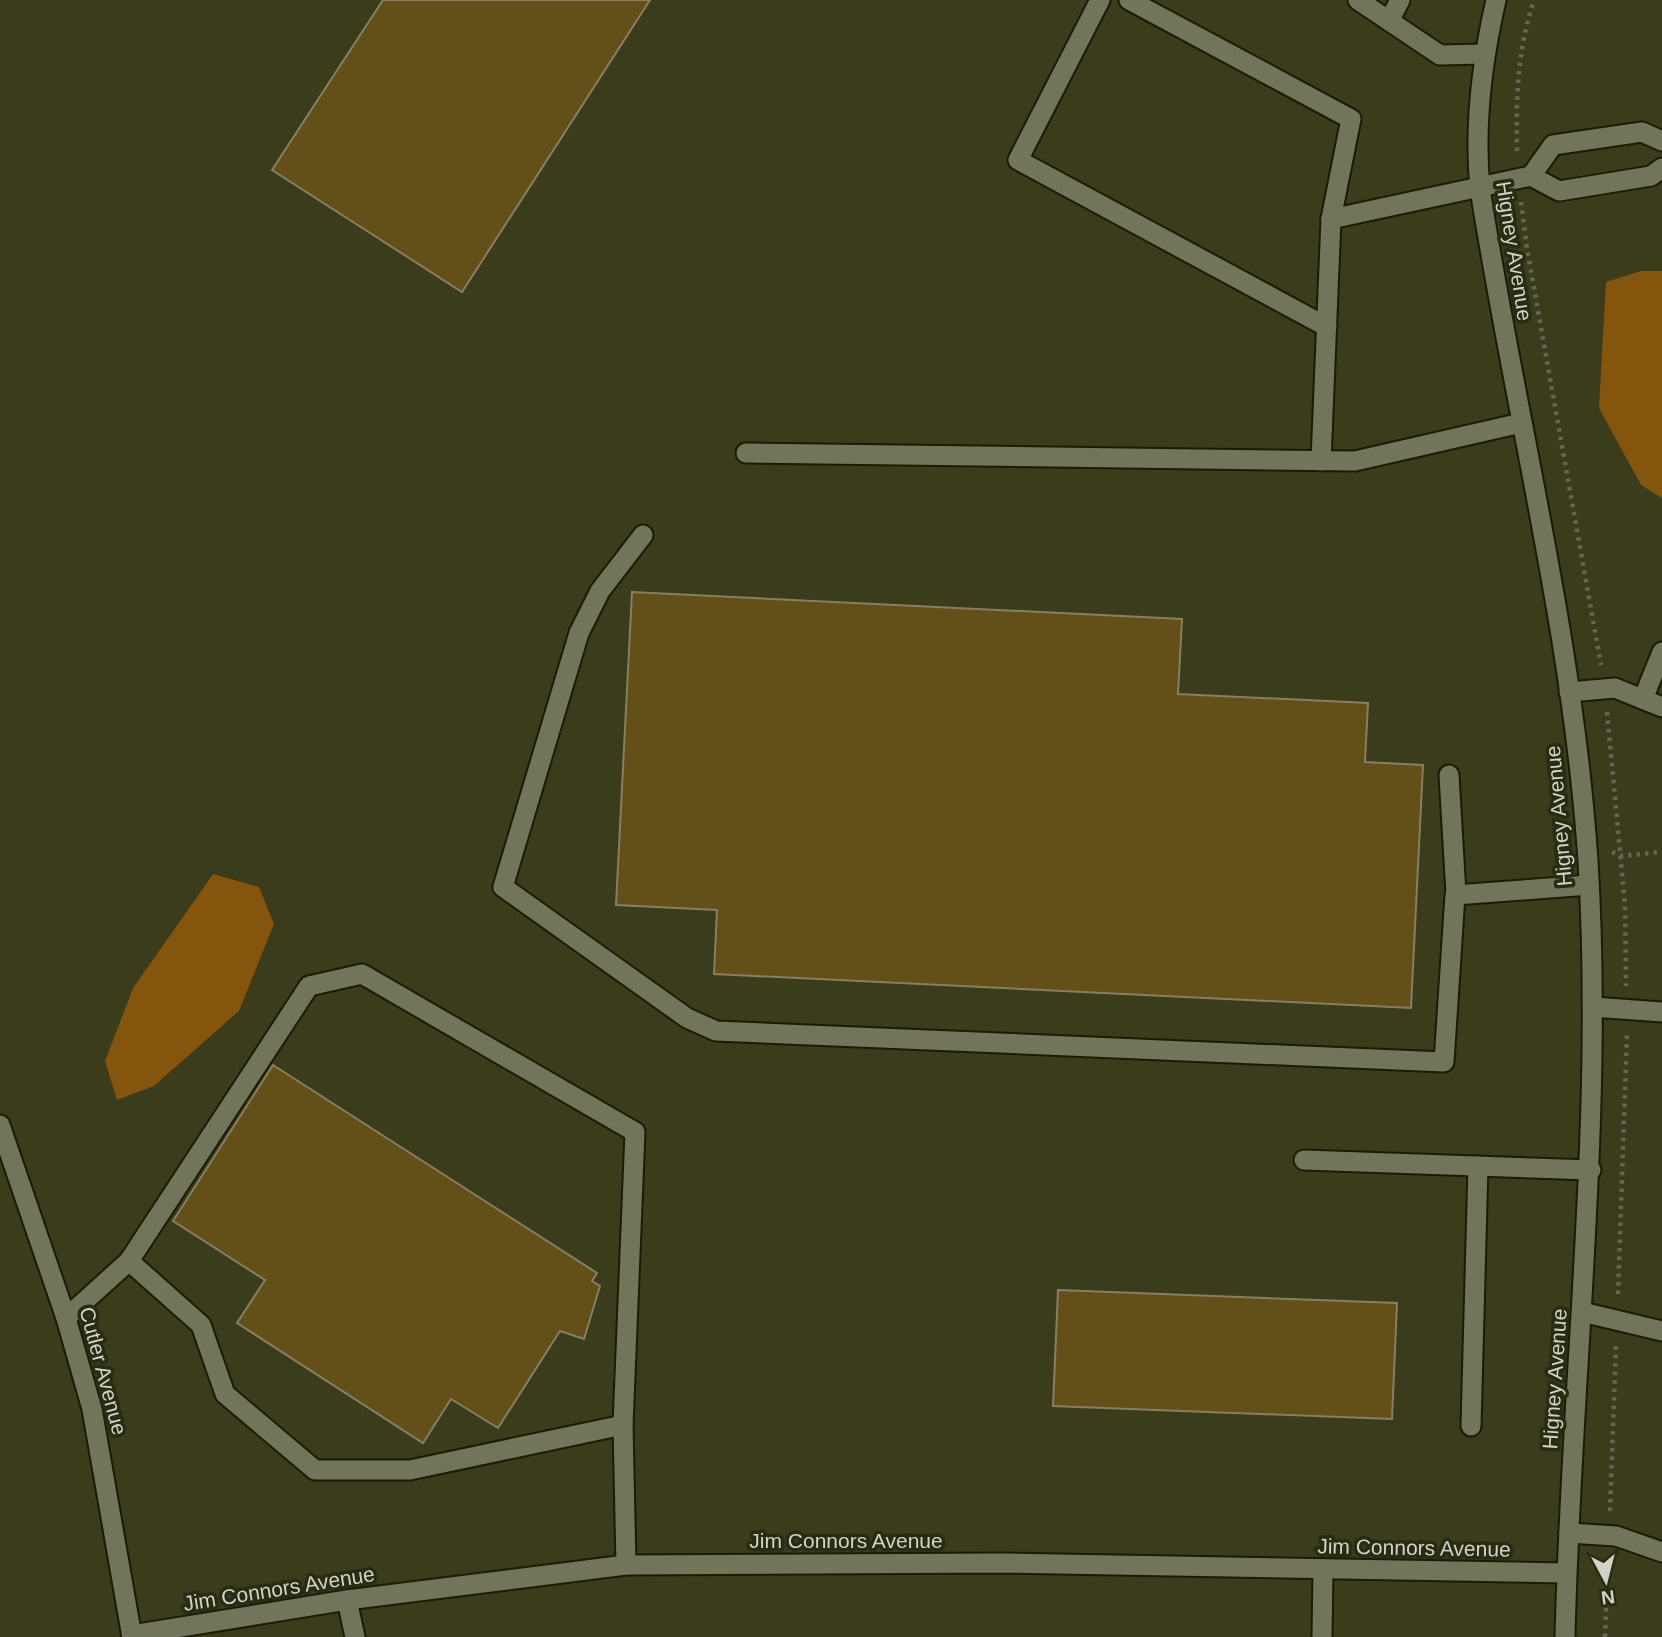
<svg xmlns="http://www.w3.org/2000/svg" width="1662" height="1637" font-family="Helvetica,sans-serif">
  <style>
    .built { fill: #3a3c1c; fill-rule: evenodd }
    .forest { fill: #85540d }
    .building { fill: #625018; stroke: #887e64; stroke-width: 2 }
    .lines { fill: none; stroke-linecap: round; stroke-linejoin: round }
    .service-casing { stroke: #1b1c05; stroke-width: 23 }
    .minor-casing { stroke: #1b1c05; stroke-width: 23 }
    .tertiary-casing { stroke: #1b1c05; stroke-width: 23 }
    .path { stroke: #656752; stroke-width: 4.5; stroke-dasharray: 3.5 5; stroke-linecap: butt }
    .service { stroke: #72755a; stroke-width: 19 }
    .minor { stroke: #72755a; stroke-width: 19 }
    .tertiary { stroke: #72755a; stroke-width: 19 }
    .labels { text-anchor: middle; stroke-width: 7; stroke-linejoin: round; paint-order: stroke }
    .street-label { font-size: 21px; fill: #d2d3c5; stroke: #292b13 }
  </style>
  <rect width="100%" height="100%" fill="#33351d"/>
  <path class="built" d="M0,0H1662V271H1641V485L1662,498V1637H0ZM212,874L274,924L239,1011L154,1086L105,1061L133,988Z"/>
  <g class="forest">
    <polygon points="1641,271 1662,271 1662,498 1641,485 1599,408 1606,282"/>
    <polygon points="213,874 259,887 274,924 239,1011 154,1086 117,1100 105,1061 133,988"/>
  </g>
  <g class="building">
    <polygon points="383,0 650,0 462,292 272,170"/>
    <polygon points="632,592 1182,619 1178,694 1368,703 1365,762 1423,765 1411,1008 714,974 717,910 616,905"/>
    <polygon points="273,1065 597,1273 592,1281 600,1286 584,1339 560,1331 498,1428 451,1399 423,1443 237,1323 265,1280 173,1221"/>
    <polygon points="1058,1290 1397,1303 1392,1419 1053,1406"/>
  </g>
  <g class="lines">
    <defs>
      <g id="service">
        <polyline points="1100,0 1018,160 1327,327"/>
        <polyline points="1129,0 1351,119 1331,219"/>
        <polyline points="1358,0 1440,55 1484,54"/>
        <polyline points="1389,21 1400,0"/>
        <polyline points="1662,141 1642,132 1553,145 1531,176 1559,191 1651,176 1662,168"/>
        <polyline points="746,453 1355,461 1521,423"/>
        <polyline points="1321,461 1331,219 1531,176"/>
        <polyline points="643,535 600,591 579,633 503,887 687,1018 716,1031 1444,1062 1455,895 1589,885"/>
        <polyline points="1569,692 1615,688 1662,707"/>
        <polyline points="1643,699 1662,652"/>
        <polyline points="1449,775 1456,894"/>
        <polyline points="1593,1007 1662,1012"/>
        <polyline points="1304,1160 1591,1170"/>
        <polyline points="129,1261 201,1325 225,1394 315,1470 410,1470 623,1425"/>
        <polyline points="1582,1312 1662,1331"/>
        <polyline points="66,1318 129,1261 309,986 362,974 635,1132 623,1425 626,1565"/>
        <polyline points="1471,1426 1478,1166"/>
        <polyline points="1569,1533 1616,1536 1662,1552"/>
        <polyline points="347,1600 355,1637"/>
        <polyline points="1322,1637 1323,1569"/>
      </g>
      <g id="minor">
        <path d="M1496,0C1482,61 1474,127 1480,189C1515,413 1573,635 1588,861C1604,1121 1571,1378 1565,1637"/>
        <polyline points="132,1635 347,1600 626,1565 1005,1563 1566,1573"/>
      </g>
      <polyline id="tertiary" points="0,1125 66,1318 92,1409 132,1637"/>
    </defs>
    <use href="#service" class="service-casing"/>
    <use href="#minor" class="minor-casing"/>
    <use href="#tertiary" class="tertiary-casing"/>
    <g class="path">
      <path d="M1517,151C1516,99 1517,51 1534,0"/>
      <polyline points="1521,202 1527,249 1601,665"/>
      <polyline points="1607,712 1625,905 1626,986"/>
      <polyline points="1612,852 1621,856 1662,852"/>
      <polyline points="1618,1294 1627,1033"/>
      <polyline points="1610,1511 1616,1345"/>
      <polyline points="1605,1637 1608,1558"/>
    </g>
    <use href="#service" class="service"/>
    <use href="#minor" class="minor"/>
    <use href="#tertiary" class="tertiary"/>
  </g>
  <g class="labels">
    <g class="street-label">
      <text transform="translate(1514 251) rotate(81)" y="7">Higney Avenue</text>
      <text transform="translate(1559 816) rotate(-95)" y="7">Higney Avenue</text>
      <text transform="translate(103 1371) rotate(75)" y="7">Cutler Avenue</text>
      <text transform="translate(1555 1379) rotate(-86)" y="7">Higney Avenue</text>
      <text x="846" y="1548">Jim Connors Avenue</text>
      <text transform="translate(1414 1548) rotate(1)" y="7">Jim Connors Avenue</text>
      <text transform="translate(279 1589) rotate(-9)" y="7">Jim Connors Avenue</text>
    </g>
  </g>
  <g transform="translate(1606 1581) rotate(173)" stroke="#292b13" stroke-width="5" paint-order="stroke">
  <path d="M0-5L12 26L0 18L-12 26Z" fill="#d2d3c5"/>
  <text y="-10" font-size="19" font-weight="bold" text-anchor="middle" fill="#d2d3c5">N</text>
  </g>
</svg>
